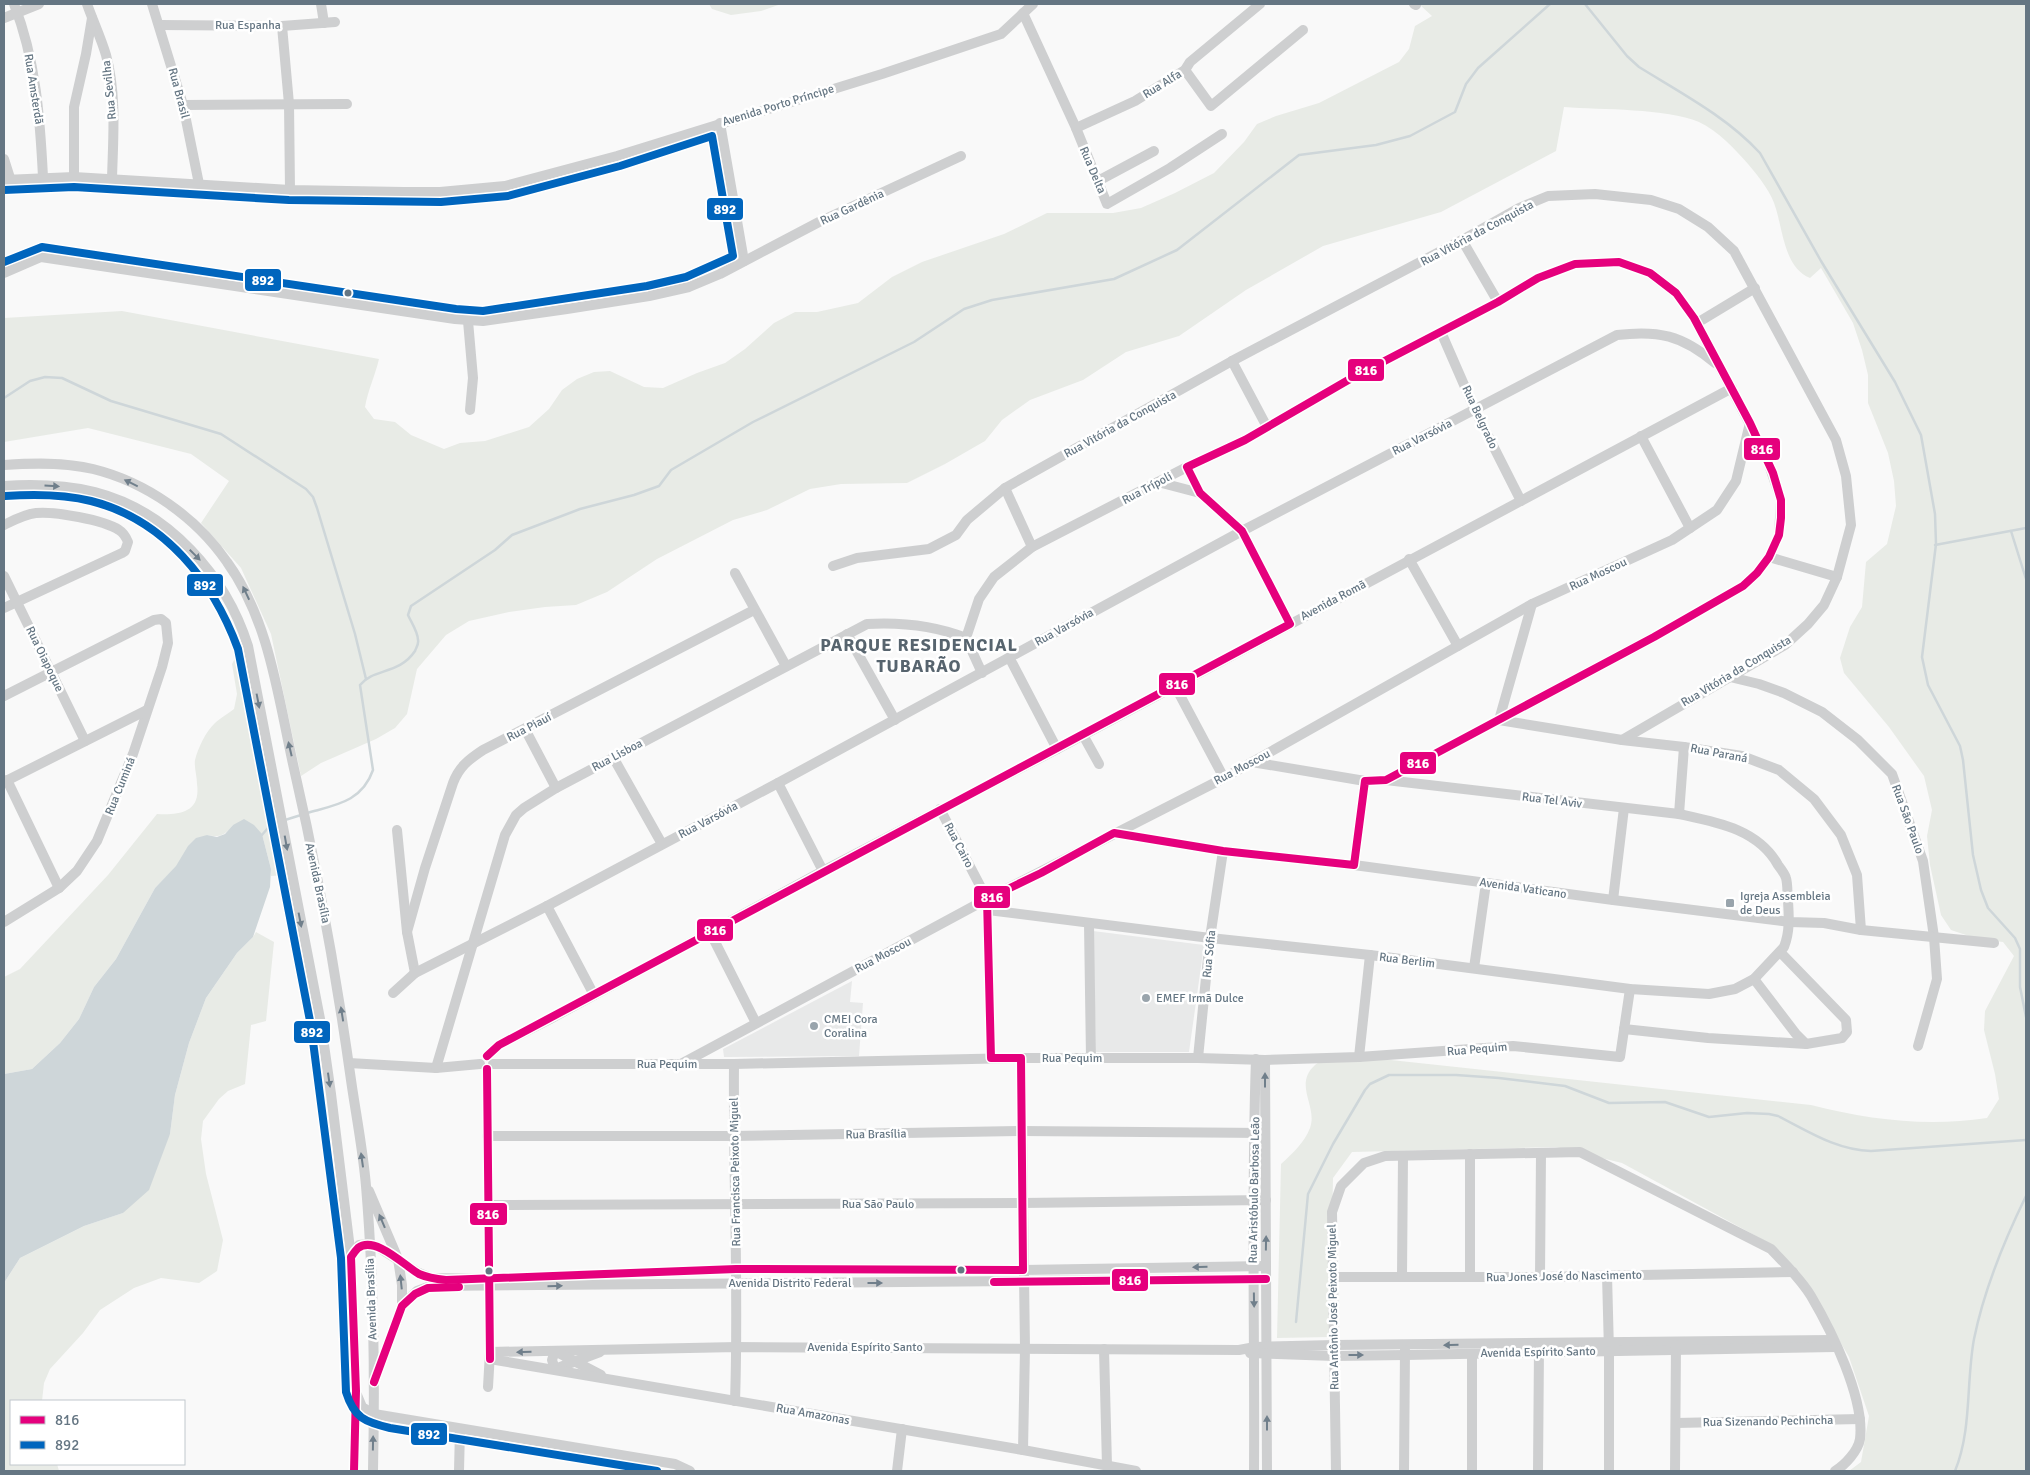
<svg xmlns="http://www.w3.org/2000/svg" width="2030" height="1475" font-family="Signika,sans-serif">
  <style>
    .built { fill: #e8e9e9 }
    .green { fill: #e8ebe6 }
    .water { fill: #ced6d9 }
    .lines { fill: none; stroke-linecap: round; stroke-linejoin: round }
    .stream { stroke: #ced6d9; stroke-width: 2.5 }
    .minor { stroke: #cecfd0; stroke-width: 10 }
    .bus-1-casing { stroke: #fff; stroke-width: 11 }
    .bus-2-casing { stroke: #fff; stroke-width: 11 }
    .bus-1 { stroke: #e5007d; stroke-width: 8 }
    .bus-2 { stroke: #0065bd; stroke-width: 8 }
    .oneway { fill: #707f8b }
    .bus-dot { fill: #657683; stroke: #fff; stroke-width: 2 }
    .poi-dot { fill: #99a4ac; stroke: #fff; stroke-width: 2 }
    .labels { text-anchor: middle; stroke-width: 5; stroke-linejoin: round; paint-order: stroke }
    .street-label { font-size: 12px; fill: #657683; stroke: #fff }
    .poi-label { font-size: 12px; fill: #657683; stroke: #fff; text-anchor: start }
    .district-label { font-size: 18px; font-weight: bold; letter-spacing: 1px; fill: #57646e; stroke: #fff }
    .line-badge { stroke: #fff; stroke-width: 2 }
    .badge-label { font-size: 14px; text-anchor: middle; font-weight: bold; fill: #fff }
  </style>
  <rect width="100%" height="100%" fill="#f9f9f9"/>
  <g class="built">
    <polygon points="1093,931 1204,945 1189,1052 1096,1052"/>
    <polygon points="852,981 850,1002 863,1003 859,1056 724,1057 723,1049"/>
  </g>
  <g class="green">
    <polygon points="709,4 781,4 761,11 731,15 712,9"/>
    <path d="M1419,4H2026V1471H1849L1861,1462L1869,1416L1849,1357L1810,1290L1767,1242L1622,1163L1556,1147L1352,1152L1333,1178L1330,1337L1277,1338L1281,1164C1293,1153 1304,1143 1310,1128C1318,1106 1293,1085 1315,1065C1320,1061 1329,1058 1335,1054L1811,1105C1870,1120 1927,1127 1987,1118L1999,1099L1995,1074L1984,1030L1985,1011L2014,956L2003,942L1978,939L1951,930L1941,915L1930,865L1927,836L1932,810L1924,776L1889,727L1844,673L1840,658L1850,627L1862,607L1866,562L1887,544L1896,506L1894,481L1888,453L1868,403V375L1862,350L1853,323L1821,268L1810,278C1785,268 1783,232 1776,209C1772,193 1759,177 1748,164C1735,149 1718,131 1699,122C1666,108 1602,110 1564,107L1556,151L1441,212L1323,246L1246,290L1179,336L1126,352L1083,380L1030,400L1002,420L985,441L945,464L907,483L841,484L810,489L767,510L733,520L657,559L607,592L576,605L545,607L509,612L469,621L446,635L417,669L407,714L395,728L376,739L321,763L301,776L271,634L241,568L201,523L229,481L191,454L88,428L4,442V318L122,311L379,359C375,376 368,390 365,407L374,419L395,422L411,435L444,449L460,443L485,441L529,427L549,409L562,390L577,379L594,372L610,371L644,387L663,388L697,373L725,363L745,349L774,323L795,312H817L858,303L892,277L922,262L1004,234L1047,213H1113L1141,208L1175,193L1214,173L1244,142L1257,124L1276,116L1319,103L1399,62L1409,49L1415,26L1432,16Z"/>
    <path d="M241,647L286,875L271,876V869L262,834L233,825C225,835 220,838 207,835L155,888L116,959L94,987L79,1019L60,1043L32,1069L4,1074V977L20,969L108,875L157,814C179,815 201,813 197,784C197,776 194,768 195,760C198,748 206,731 215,723C220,718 228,714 234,709L237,694L232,664Z"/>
    <polygon points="256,932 274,942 266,1021 251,1025 245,1084 228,1091 219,1099 203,1121 201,1139 206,1174 223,1240 217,1271 199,1283 161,1278 134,1288 100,1310 83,1333 50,1369 44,1383 42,1401 11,1401 11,1464 57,1464 59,1471 4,1471 4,1283 20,1258 84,1226 123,1213 170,1134 175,1095 189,1043 206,998 237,953 253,937"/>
  </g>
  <polygon class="water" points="244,819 254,825 262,834 271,869 270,887 253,937 237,953 206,998 189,1043 175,1095 170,1134 149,1190 123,1213 84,1226 20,1258 4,1283 4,1074 32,1069 60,1043 79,1019 94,987 116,959 155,888 176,866 188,846 196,838 207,835 217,837 225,834 233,825"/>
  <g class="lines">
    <g class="stream">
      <path d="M1585,4L1627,56L1639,67C1681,93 1727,117 1760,153L1821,261L1895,382L1921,435L1935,514L1936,544L1922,657L1928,685L1960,746L1963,760L1973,855L1981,890L1988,908L2015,938L2020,949V987L2026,1017"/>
      <polyline points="4,398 30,381 45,377 62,378 111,401 221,434 306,489 313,497 317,508 355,634 366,679"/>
      <polyline points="2011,531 2026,579"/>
      <polyline points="1935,545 2026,528"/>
      <path d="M307,813C335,805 362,802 373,770L360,685C373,668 399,675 415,651C416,648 419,644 418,640C418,632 411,622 408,615L411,606L495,550L512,535L580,509L634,495L659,486L671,470L753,422L914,342L964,309L992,300L1114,279L1177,250L1299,155L1376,145L1410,136L1455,112L1466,84L1478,68L1550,4"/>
      <polyline points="285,820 301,815"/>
      <polyline points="261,836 268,828 280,822"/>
      <path d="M1296,1322L1308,1194L1333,1144L1365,1090L1370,1084L1389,1075H1456L1499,1078L1565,1086L1609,1103L1665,1102L1709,1117L1747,1113L1769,1114L1778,1116C1808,1131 1836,1150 1871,1151L2026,1140"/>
      <path d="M1955,1471C1972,1430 1966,1382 1974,1339C1984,1290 2004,1241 2026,1196"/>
    </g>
    <g class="minor">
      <path d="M14,4C36,60 40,118 43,177"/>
      <path d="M87,4C93,21 101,38 106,55C117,95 113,139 112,179"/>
      <polyline points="152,4 183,105 199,184"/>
      <polyline points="321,4 324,23"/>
      <polyline points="1414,4 1416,5"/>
      <polyline points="1023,13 1076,128 1107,204 1170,168 1222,134"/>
      <polyline points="4,18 39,4"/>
      <polyline points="160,25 282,26 335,22"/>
      <polyline points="282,26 289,104 290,190"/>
      <polyline points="1185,70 1211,106 1303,30"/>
      <polyline points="183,105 347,104"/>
      <polyline points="720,123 744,261"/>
      <polyline points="1076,128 1135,101 1185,70 1190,62 1260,4"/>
      <polyline points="4,159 10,178"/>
      <polyline points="74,177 74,107 86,54 92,18"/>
      <polyline points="4,180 74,177 290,190 404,192 440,192 505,186 617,156 882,74 1001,34 1033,4"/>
      <polyline points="1098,181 1154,151"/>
      <polyline points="1462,240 1498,302"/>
      <polyline points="4,273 41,257 455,319 483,321 567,309 649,296 689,287 720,274 819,222 961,156"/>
      <polyline points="468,321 473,378 470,410"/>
      <polyline points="1697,323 1755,288"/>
      <polyline points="1441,332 1475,410 1521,501"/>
      <polyline points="1232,361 1267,427"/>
      <polyline points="1641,436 1690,528"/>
      <path d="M4,465C33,463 64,462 93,469C146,482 196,517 227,562C269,620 278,696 293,764C317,868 336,973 351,1080C356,1115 363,1150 366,1186C374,1280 375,1376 373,1471"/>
      <polyline points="1187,467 1200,493 1242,531 1290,624"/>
      <polyline points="1158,482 1200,493"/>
      <path d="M4,486C34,484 65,485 95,492C169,511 226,576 248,646L321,1024L331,1094L351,1257L356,1391L354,1471"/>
      <polyline points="1005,488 1032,547"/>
      <path d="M4,525C14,520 25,514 36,513C54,511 104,520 119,530C124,533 126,537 128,542L125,551L122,553L4,608"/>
      <polyline points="1769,557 1837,577"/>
      <polyline points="1409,559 1458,646"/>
      <polyline points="833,566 857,558 929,549 956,535 967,520 1005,488 1232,361 1462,240 1519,208 1548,196 1595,194 1651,200 1679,209 1708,227 1734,251 1836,440 1846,476 1851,525 1837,577 1824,605 1808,624 1785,645 1622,740"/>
      <polyline points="735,573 786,666"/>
      <polyline points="4,576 85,741"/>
      <polyline points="1532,604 1499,720 1622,740 1684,747 1742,756 1779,770 1814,799 1841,835 1857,875 1861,930"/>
      <polyline points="847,634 895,720"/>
      <polyline points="1009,657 1057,749"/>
      <polyline points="982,673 966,638 979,599 994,577 1032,547 1187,467 1245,440 1350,379 1498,302 1538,278 1575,264 1619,262 1650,273 1676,293 1694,318 1765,453 1781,500 1779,535 1769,557 1757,573 1743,586 1654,637 1386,780"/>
      <polyline points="1730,677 1759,684 1784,693 1822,712 1858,740 1892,774 1923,861 1934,937 1937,979 1918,1046"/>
      <polyline points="1175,686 1224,778"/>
      <polyline points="4,696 154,620 161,619 166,623 168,643 162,667 133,754 97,841 77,871 59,888 4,922"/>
      <polyline points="525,729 556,788"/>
      <polyline points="1083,735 1099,764"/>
      <polyline points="613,757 662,844"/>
      <polyline points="7,780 59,888"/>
      <polyline points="4,782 147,710"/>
      <polyline points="778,783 823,871"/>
      <polyline points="940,809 987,899 991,1058"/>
      <polyline points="1679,814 1684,747"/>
      <polyline points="397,830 407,932 415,973"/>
      <polyline points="1114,833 1223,851 1354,865 1613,900 1790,922 1824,923 1861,930 1994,943"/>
      <polyline points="1354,865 1365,781"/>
      <polyline points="1613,900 1624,808"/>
      <polyline points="547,906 594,995"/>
      <path d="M988,910L1210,938L1370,955L1630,989L1709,994L1735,989L1754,979L1784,947C1790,932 1789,917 1788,901C1787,894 1788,885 1786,878C1785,874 1781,869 1778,865C1758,829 1716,822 1679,814L1386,780L1365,781L1252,762"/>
      <polyline points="1089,924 1091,1058"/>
      <path d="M407,932L425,868L453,783C459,767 468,760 483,750L754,610"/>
      <polyline points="710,932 756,1023"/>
      <polyline points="1474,968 1486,883"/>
      <polyline points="1754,979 1796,1034 1806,1044 1842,1038 1847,1032 1846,1020 1780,952"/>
      <path d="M393,993L415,973L547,906L778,783L1242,531L1617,335C1658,330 1682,335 1715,363"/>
      <polyline points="1624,1029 1708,1038 1806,1044"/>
      <polyline points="487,1056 499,1045 550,1019 823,871 1057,749 1732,388"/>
      <polyline points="1359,1057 1370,955"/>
      <polyline points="1021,1058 1025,1348 1023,1450"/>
      <polyline points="1198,1058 1210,938 1223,851"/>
      <polyline points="1265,1060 1267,1471"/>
      <polyline points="349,1063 436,1068 480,1064"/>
      <polyline points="493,1064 734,1064 1021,1058 1198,1058 1265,1060 1359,1057 1513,1046 1620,1057 1630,989"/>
      <polyline points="681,1064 987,899 1224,778 1532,604 1672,540 1717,510 1736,481 1750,423"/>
      <path d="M734,1064C733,1176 739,1288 735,1401"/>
      <path d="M436,1068L505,835L516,815L524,808L556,788L867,624C902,622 933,625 966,638"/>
      <polyline points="487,1069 490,1352 488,1387"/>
      <polyline points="487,1136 733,1136 1022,1131 1265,1133"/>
      <polyline points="369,1191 398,1259 402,1285 402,1306"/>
      <polyline points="489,1205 1022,1203 1266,1200"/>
      <polyline points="351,1257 359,1245 369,1244 378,1247 417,1272 431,1278 489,1279 736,1269 1023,1270 1266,1266"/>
      <polyline points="1607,1275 1609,1351 1609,1471"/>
      <polyline points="1470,1276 1470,1154"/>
      <polyline points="1334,1277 1540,1277 1793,1272"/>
      <polyline points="1402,1277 1403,1156"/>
      <polyline points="1540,1277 1541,1153"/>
      <polyline points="1104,1349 1107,1466"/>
      <polyline points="490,1352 737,1347 1239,1350 1255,1347 1334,1345 1833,1340"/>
      <polyline points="600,1352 555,1369 552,1360 555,1351 601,1375"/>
      <polyline points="1250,1353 1334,1356 1405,1355 1835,1347"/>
      <polyline points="1472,1354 1472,1471"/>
      <polyline points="490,1359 1023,1450 1136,1471"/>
      <polyline points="375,1379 402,1306 417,1291 431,1286 1266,1279"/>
      <polyline points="357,1395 362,1407 374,1414 675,1464 690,1471"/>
      <polyline points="1676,1423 1860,1419"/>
      <polyline points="459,1471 460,1429"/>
      <polyline points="897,1471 902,1429"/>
      <path d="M1254,1471C1255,1334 1251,1197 1256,1059"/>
      <path d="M1336,1471L1332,1212L1341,1186L1364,1163L1385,1156L1580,1152L1771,1249C1785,1264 1800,1278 1811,1296C1831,1330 1865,1398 1860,1439C1858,1451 1845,1465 1835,1471"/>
      <polyline points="1404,1471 1405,1350"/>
      <polyline points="1538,1471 1539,1347"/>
      <polyline points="1675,1471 1676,1345"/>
    </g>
    <defs>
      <g id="bus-1">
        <polyline points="487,1069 490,1359"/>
        <polyline points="994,1282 1266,1279"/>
        <polyline points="374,1382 402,1306 415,1294 428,1288 459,1287"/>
        <path d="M354,1471L356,1391L351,1257C353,1254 356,1250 358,1248C375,1235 405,1266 419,1274C428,1278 436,1279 446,1280L736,1269L1023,1270L1021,1058H991L987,899L1041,873L1114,833L1223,851L1354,865L1365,781L1386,780L1654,637L1743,586L1757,573L1769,557L1779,535L1781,518V500L1773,473L1750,423L1694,318L1676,293L1650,273L1619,262L1575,264L1538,278L1498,302L1350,379L1245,440L1187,467L1200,493L1242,531L1290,624L499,1045L487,1056"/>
      </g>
      <g id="bus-2">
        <polyline points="4,262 42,247 456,309 483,311 647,286 686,277 733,256 712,136 620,166 508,196 441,202 289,200 74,187 4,190"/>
        <path d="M5,496C33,494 63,494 91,501C165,520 213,581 238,649L311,1026L341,1258L346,1392C354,1418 365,1422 390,1428L657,1471"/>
      </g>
    </defs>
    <use href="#bus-1" class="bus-1-casing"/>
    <use href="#bus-2" class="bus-2-casing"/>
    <use href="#bus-1" class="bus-1"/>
    <use href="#bus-2" class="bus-2"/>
  </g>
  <defs><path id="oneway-solid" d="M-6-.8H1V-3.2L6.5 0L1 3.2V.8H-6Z" transform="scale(1.25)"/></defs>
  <g class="oneway">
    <use href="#oneway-solid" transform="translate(131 483) rotate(-154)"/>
    <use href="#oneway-solid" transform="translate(52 486) rotate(3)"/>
    <use href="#oneway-solid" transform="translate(195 555) rotate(45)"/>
    <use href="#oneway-solid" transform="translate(246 593) rotate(-115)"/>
    <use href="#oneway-solid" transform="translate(258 701) rotate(79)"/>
    <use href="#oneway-solid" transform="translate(290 749) rotate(-103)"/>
    <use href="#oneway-solid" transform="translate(286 843) rotate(80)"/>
    <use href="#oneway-solid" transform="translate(300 920) rotate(79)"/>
    <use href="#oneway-solid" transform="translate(342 1014) rotate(-99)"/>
    <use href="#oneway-solid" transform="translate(329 1080) rotate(82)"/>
    <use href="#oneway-solid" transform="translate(1265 1080) rotate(-90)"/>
    <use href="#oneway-solid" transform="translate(362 1160) rotate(-98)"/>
    <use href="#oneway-solid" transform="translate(382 1221) rotate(-113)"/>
    <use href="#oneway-solid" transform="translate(1266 1243) rotate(-89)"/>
    <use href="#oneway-solid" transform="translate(1200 1267) rotate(179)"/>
    <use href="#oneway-solid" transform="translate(401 1282) rotate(-96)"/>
    <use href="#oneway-solid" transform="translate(875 1283)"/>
    <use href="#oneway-solid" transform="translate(555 1286) rotate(-1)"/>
    <use href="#oneway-solid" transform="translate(1254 1300) rotate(89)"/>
    <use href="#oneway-solid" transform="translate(1451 1345) rotate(179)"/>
    <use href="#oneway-solid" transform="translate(524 1352) rotate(178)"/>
    <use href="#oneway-solid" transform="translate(1356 1355)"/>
    <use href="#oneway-solid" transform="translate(1267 1423) rotate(-90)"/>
    <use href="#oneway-solid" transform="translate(373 1443) rotate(-89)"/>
  </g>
  <g class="bus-dot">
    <circle cx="348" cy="293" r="4.5"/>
    <circle cx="961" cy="1270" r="4.5"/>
    <circle cx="489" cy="1271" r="4.5"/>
  </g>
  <g class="poi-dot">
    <rect x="1725" y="898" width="10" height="10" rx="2.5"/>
    <circle cx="1146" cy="998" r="5"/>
    <circle cx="814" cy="1026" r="5"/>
  </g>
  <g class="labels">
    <g class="street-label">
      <text x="248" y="29">Rua Espanha</text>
      <text transform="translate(1162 84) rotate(-32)" y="4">Rua Alfa</text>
      <text transform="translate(34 89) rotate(81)" y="4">Rua Amsterdã</text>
      <text transform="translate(109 90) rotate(-96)" y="4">Rua Sevilha</text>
      <text transform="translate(179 93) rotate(75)" y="4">Rua Brasil</text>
      <text transform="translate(778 105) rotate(-17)" y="4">Avenida Porto Príncipe</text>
      <text transform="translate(1093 170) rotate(67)" y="4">Rua Delta</text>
      <text transform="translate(852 207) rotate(-25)" y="4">Rua Gardênia</text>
      <text transform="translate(1477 233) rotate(-28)" y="4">Rua Vitória da Conquista</text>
      <text transform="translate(1480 417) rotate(65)" y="4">Rua Belgrado</text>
      <text transform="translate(1120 424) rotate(-29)" y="4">Rua Vitória da Conquista</text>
      <text transform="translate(1422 437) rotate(-27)" y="4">Rua Varsóvia</text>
      <text transform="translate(1147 488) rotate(-28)" y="4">Rua Trípoli</text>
      <text transform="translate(1598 574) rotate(-25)" y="4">Rua Moscou</text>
      <text transform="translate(1333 600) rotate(-28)" y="4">Avenida Romã</text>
      <text transform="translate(1064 627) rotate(-29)" y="4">Rua Varsóvia</text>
      <text transform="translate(45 659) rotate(64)" y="4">Rua Oiapoque</text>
      <text transform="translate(1736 671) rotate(-31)" y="4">Rua Vitória da Conquista</text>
      <text transform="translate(529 727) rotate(-27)" y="4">Rua Piauí</text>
      <text transform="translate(1719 753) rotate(11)" y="4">Rua Paraná</text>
      <text transform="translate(617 755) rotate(-28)" y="4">Rua Lisboa</text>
      <text transform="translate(1242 767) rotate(-28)" y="4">Rua Moscou</text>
      <text transform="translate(120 786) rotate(-68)" y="4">Rua Cuminá</text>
      <text transform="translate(1552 800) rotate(7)" y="4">Rua Tel Aviv</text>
      <text transform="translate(1908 819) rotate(70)" y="4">Rua São Paulo</text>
      <text transform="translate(708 820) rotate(-28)" y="4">Rua Varsóvia</text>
      <text transform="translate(959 845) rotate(62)" y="4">Rua Cairo</text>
      <text transform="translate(318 883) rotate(78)" y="4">Avenida Brasília</text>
      <text transform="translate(1523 888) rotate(8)" y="4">Avenida Vaticano</text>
      <text transform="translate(1209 954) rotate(-84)" y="4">Rua Sófia</text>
      <text transform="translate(883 955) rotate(-28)" y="4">Rua Moscou</text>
      <text transform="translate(1407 960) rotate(7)" y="4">Rua Berlim</text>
      <text transform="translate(1477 1049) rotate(-5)" y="4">Rua Pequim</text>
      <text x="1072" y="1062">Rua Pequim</text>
      <text x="667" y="1068">Rua Pequim</text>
      <text transform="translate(876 1134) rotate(-1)" y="4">Rua Brasília</text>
      <text transform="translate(735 1172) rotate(-91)" y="4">Rua Francisca Peixoto Miguel</text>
      <text transform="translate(1254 1190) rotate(-89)" y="4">Rua Aristóbulo Barbosa Leão</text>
      <text x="878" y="1208">Rua São Paulo</text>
      <text transform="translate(1564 1276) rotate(-1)" y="4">Rua Jones José do Nascimento</text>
      <text x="790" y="1287">Avenida Distrito Federal</text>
      <text transform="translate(371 1299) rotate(-92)" y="4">Avenida Brasília</text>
      <text transform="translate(1333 1307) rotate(-91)" y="4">Rua Antônio José Peixoto Miguel</text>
      <text x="865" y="1351">Avenida Espírito Santo</text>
      <text transform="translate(1538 1352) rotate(-1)" y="4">Avenida Espírito Santo</text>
      <text transform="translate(813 1414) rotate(10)" y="4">Rua Amazonas</text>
      <text transform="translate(1768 1421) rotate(-1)" y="4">Rua Sizenando Pechincha</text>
    </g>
    <g class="poi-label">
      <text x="1740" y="900">Igreja Assembleia<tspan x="1740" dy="14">de Deus</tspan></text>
      <text x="1156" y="1002">EMEF Irmã Dulce</text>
      <text x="824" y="1023">CMEI Cora<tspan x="824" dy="14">Coralina</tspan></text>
    </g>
    <g class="district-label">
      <text x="919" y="651">PARQUE RESIDENCIAL<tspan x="919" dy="21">TUBARÃO</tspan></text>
    </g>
  </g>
  <g class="line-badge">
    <rect x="706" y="197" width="38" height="24" rx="5" fill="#0065bd"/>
    <rect x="244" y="268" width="38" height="24" rx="5" fill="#0065bd"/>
    <rect x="1347" y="358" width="38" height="24" rx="5" fill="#e5007d"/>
    <rect x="1743" y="437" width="38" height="24" rx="5" fill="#e5007d"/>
    <rect x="186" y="573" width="38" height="24" rx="5" fill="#0065bd"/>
    <rect x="1158" y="672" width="38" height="24" rx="5" fill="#e5007d"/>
    <rect x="1399" y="751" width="38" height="24" rx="5" fill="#e5007d"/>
    <rect x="973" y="885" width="38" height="24" rx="5" fill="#e5007d"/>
    <rect x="696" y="918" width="38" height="24" rx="5" fill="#e5007d"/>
    <rect x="293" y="1020" width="38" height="24" rx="5" fill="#0065bd"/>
    <rect x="469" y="1202" width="39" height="24" rx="5" fill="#e5007d"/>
    <rect x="1111" y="1268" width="38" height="24" rx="5" fill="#e5007d"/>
    <rect x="410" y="1422" width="38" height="24" rx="5" fill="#0065bd"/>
  </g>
  <g class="badge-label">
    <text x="725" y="214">892</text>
    <text x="263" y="285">892</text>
    <text x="1366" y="375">816</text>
    <text x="1762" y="454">816</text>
    <text x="205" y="590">892</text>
    <text x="1177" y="689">816</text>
    <text x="1418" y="768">816</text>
    <text x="992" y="902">816</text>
    <text x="715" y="935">816</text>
    <text x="312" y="1037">892</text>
    <text x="488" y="1219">816</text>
    <text x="1130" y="1285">816</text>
    <text x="429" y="1439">892</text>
  </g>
  <rect width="2030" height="1475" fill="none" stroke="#657683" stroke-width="10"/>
  <rect x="10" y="1400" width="175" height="65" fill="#ffffff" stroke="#c1c8cd"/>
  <rect x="20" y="1416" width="25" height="8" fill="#e5007d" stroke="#c1c8cd"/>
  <text x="55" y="1425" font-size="15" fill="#657683">816</text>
  <rect x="20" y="1441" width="25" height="8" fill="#0065bd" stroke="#c1c8cd"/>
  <text x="55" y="1450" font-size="15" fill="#657683">892</text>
</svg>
